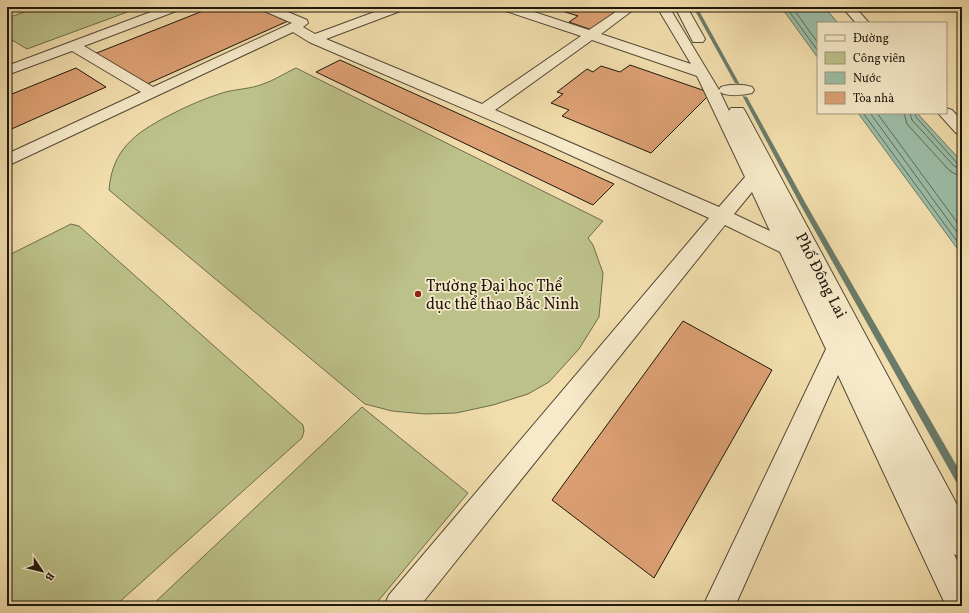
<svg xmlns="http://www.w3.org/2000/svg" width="969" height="613" font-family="Vollkorn,serif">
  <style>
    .green { fill: #bcc189; stroke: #6d6c4b }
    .water { fill: #9cbda6; stroke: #6a7b69 }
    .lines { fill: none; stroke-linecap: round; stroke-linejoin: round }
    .shore { stroke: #5d6a5a; stroke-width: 1 }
    .stream { fill: #6a7b69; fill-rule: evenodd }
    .building { fill: #dca073; stroke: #1e170d }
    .minor-casing { stroke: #534935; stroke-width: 2 }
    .minor { fill: #f7eaca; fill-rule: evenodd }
    .poi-dot { fill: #8f2418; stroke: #f7eaca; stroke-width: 1.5 }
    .labels { text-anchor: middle; stroke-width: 3.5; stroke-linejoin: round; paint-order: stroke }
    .street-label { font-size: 16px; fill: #1e170d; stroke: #f7eaca }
    .poi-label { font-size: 16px; fill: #1e170d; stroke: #f7eaca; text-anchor: start }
  </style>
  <rect width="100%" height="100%" fill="#f2dead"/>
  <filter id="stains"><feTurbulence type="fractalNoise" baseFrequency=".005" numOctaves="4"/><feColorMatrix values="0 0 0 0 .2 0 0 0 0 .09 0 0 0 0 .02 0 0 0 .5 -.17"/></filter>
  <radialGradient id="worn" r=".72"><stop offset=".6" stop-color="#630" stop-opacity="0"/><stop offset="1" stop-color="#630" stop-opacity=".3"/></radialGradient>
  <g class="green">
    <polygon points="39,7 141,7 27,49 7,37 7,18"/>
    <path d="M296,68L603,221L588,238L593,245L603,273L599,317L579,349L549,382L528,394L493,405L456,413L425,414L392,411L365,404L109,190C112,150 135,133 168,116C185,107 203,99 222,93C235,89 251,89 263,84C275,80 285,73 296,68Z"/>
    <polygon points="71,224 79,226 303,425 304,431 302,438 115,606 7,606 7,256"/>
    <polygon points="362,407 468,493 374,606 151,606"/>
  </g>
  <g class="water">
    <polygon points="781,7 824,7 838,23 818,23 818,58"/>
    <polygon points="858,113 917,113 962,162 962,255"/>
  </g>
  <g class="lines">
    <g class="shore">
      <polyline points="786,7 818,51"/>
      <polyline points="792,7 818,43"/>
      <polyline points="863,113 962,248"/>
      <polyline points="870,113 962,239"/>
      <polyline points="877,113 962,229"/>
      <polyline points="904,113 907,124 949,170 955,174 962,175"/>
      <polyline points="910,113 912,120 954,166 962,169"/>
      <polyline points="915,113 916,117 957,163 962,164"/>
    </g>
    <g class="stream">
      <polygon points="693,7 697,7 739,83 739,84 735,83"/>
      <polygon points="743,96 747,97 806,204 962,475 962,488 959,487 800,204 743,97"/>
    </g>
  </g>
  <g class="building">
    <polygon points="213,7 256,7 288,21 145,85 94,54"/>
    <polygon points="564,7 624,7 592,30 569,22 578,16 559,10"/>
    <polygon points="340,60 614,184 593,205 316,72"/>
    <polygon points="630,65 711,93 651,153 562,116 569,110 551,103 563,94 557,92 587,69 593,72 601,66 620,72"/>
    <polygon points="76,68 106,87 7,131 7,96"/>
    <polygon points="683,321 772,370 654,578 552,500"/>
  </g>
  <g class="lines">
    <defs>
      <g id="minor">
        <path d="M164,7H181L179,10L84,46L153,87L292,23L262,10L260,7H276L307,20L308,23L303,27L315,34L388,7H405L403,10L326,39L482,104L581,36L503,10L501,7H519L589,30L623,7H637L601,34L691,64L657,7H669L719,90L721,87C730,84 743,84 752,87L754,90L752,93C744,95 727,97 720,92L729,111L731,108H743L745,111L962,514V558L954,554L962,571V606H946L838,375L735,606H703L826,349L780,252L725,225L420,606H384L389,595L709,218L546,144L309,42L293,32L7,166V154L141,92L72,51L7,75V66ZM592,40L697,76L745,177L719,207L495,110ZM752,192L770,231L734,214Z"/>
        <polygon points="675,7 687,7 705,39 703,42 693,42"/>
        <polygon points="842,7 855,7 869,23 856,23"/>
        <polygon points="946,108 952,110 962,121 962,135 956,133 938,113 946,113"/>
      </g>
    </defs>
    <use href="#minor" class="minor-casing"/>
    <use href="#minor" class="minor"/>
  </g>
  <circle class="poi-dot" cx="418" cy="294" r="4"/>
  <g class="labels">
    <g class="street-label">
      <text transform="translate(822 275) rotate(63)" y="6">Phố Đông Lai</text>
    </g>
    <g class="poi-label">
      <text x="426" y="291">Trường Đại học Thể<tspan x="426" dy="18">dục thể thao Bắc Ninh</tspan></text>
    </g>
  </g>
  <rect width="969" height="613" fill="none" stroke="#f2dead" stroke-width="24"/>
  <rect x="8" y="8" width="953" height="597" fill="none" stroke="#1e170d" stroke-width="2"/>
  <rect x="12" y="12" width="945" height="589" fill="none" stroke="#1e170d"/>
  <rect x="817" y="22" width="130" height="92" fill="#f7eaca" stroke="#a0967e"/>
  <rect x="825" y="35" width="20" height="6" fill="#f7eaca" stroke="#a0967e"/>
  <text x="853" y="42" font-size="12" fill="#1e170d">Đường</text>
  <rect x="825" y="52" width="20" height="12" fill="#bcc189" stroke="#a0967e"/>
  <text x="853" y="62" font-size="12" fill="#1e170d">Công viên</text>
  <rect x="825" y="72" width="20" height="12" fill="#9cbda6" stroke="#a0967e"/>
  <text x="853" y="82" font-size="12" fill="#1e170d">Nước</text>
  <rect x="825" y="92" width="20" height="12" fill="#dca073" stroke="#a0967e"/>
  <text x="853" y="102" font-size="12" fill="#1e170d">Tòa nhà</text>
  <g transform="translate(42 571) rotate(125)" stroke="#f7eaca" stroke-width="3" paint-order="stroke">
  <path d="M0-3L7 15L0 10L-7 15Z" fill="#1e170d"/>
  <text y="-6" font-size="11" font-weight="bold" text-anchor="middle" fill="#1e170d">B</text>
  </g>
  <rect width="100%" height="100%" filter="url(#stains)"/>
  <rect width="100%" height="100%" fill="url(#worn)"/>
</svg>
